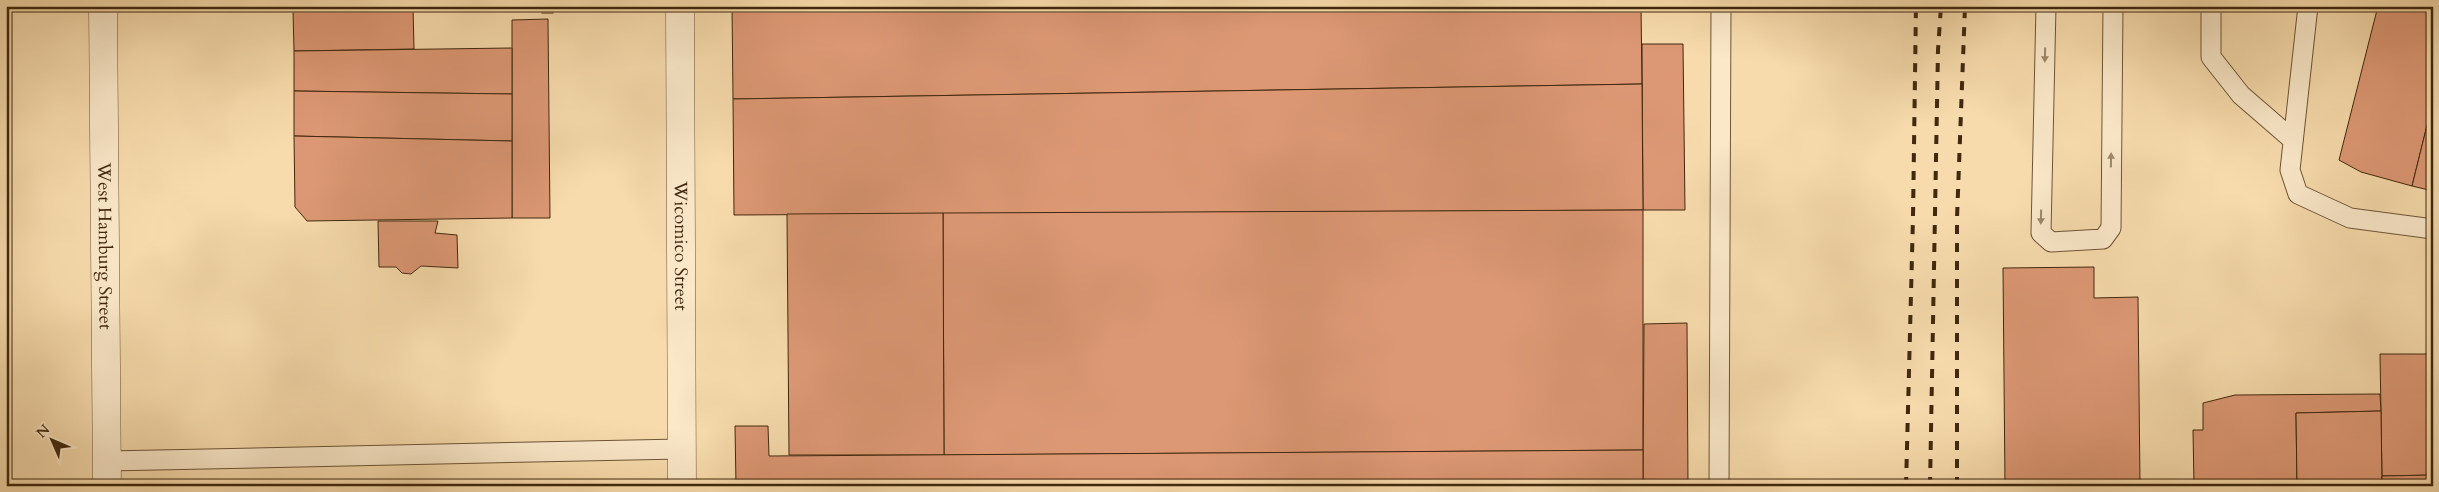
<svg xmlns="http://www.w3.org/2000/svg" width="2439" height="492" font-family="Cardo,serif">
  <style>
    .building { fill: #dc9874; stroke: #41280e }
    .lines { fill: none; stroke-linecap: round; stroke-linejoin: round }
    .lane-casing { stroke: #6e5536; stroke-width: 21 }
    .street-casing { stroke: #6e5536; stroke-width: 29 }
    .lane { stroke: #fae8c9; stroke-width: 19 }
    .street { stroke: #fae8c9; stroke-width: 28 }
    .rail { stroke: #41280e; stroke-width: 4; stroke-dasharray: 9 9; stroke-linecap: butt }
    .oneway { fill: #9e886c }
    .labels { text-anchor: middle; stroke-width: 4; stroke-linejoin: round; paint-order: stroke }
    .street-label { font-size: 18px; fill: #41280e; stroke: #fae8c9 }
  </style>
  <rect width="100%" height="100%" fill="#f7dbac"/>
  <filter id="stains"><feTurbulence type="fractalNoise" baseFrequency=".004" numOctaves="4"/><feColorMatrix values="0 0 0 0 .2 0 0 0 0 .09 0 0 0 0 .02 0 0 0 .5 -.17"/></filter>
  <radialGradient id="worn" r=".72"><stop offset=".6" stop-color="#630" stop-opacity="0"/><stop offset="1" stop-color="#630" stop-opacity=".3"/></radialGradient>
  <g class="building">
    <polygon points="293,6 413,6 413,7 293,11"/>
    <rect x="542" y="6" width="11" height="7"/>
    <polygon points="555,6 583,6 581,9 557,10"/>
    <polygon points="732,6 1641,6 1642,84 733,99"/>
    <polygon points="2378,6 2433,6 2433,101 2412,186 2361,172 2339,160"/>
    <polygon points="413,7 414,49 294,51 293,11"/>
    <polygon points="548,19 550,218 512,218 512,20"/>
    <polygon points="1642,44 1683,44 1685,210 1643,210"/>
    <polygon points="512,48 512,94 294,91 294,51"/>
    <polygon points="1642,84 1643,210 734,215 733,99"/>
    <polygon points="294,91 512,94 512,141 294,136"/>
    <polygon points="2433,101 2433,191 2412,186"/>
    <polygon points="294,136 512,141 512,218 307,221 295,207"/>
    <polygon points="1643,210 1643,450 944,455 943,213"/>
    <polygon points="943,213 944,455 789,455 787,214"/>
    <polygon points="378,221 438,221 435,233 457,235 458,268 421,266 411,274 402,273 396,267 379,267"/>
    <polygon points="2094,267 2094,298 2138,297 2140,486 2005,486 2003,268"/>
    <polygon points="1687,323 1688,486 1643,486 1644,324"/>
    <polygon points="2380,354 2433,354 2433,475 2382,476"/>
    <polygon points="2380,394 2381,411 2296,413 2297,486 2194,486 2193,430 2203,430 2203,403 2235,395"/>
    <polygon points="2381,411 2382,486 2297,486 2296,413"/>
    <polygon points="735,426 768,426 769,456 1643,450 1643,486 736,486"/>
    <polygon points="2433,475 2433,486 2382,486 2382,476"/>
    <polygon points="607,484 607,486 426,486 426,485"/>
  </g>
  <g class="lines">
    <defs>
      <g id="lane">
        <polyline points="2046,6 2041,233 2051,242 2103,239 2111,228 2113,6"/>
        <polyline points="2211,6 2211,57 2241,95 2293,140"/>
        <polyline points="2308,6 2290,170 2298,194 2350,218 2433,229"/>
        <polyline points="107,461 681,449"/>
        <polyline points="1719,486 1721,6"/>
      </g>
      <g id="street">
        <path id="s1" d="M103,6L107,486"/>
        <path id="s2" d="M680,6L682,486"/>
      </g>
    </defs>
    <use href="#lane" class="lane-casing"/>
    <use href="#street" class="street-casing"/>
    <use href="#lane" class="lane"/>
    <use href="#street" class="street"/>
    <g class="rail">
      <polyline points="1906,486 1913,217 1916,6"/>
      <polyline points="1930,486 1938,50 1941,6"/>
      <polyline points="1957,486 1957,218 1965,6"/>
    </g>
  </g>
  <defs><path id="oneway-solid" d="M-6-.8H1V-3.2L6.5 0L1 3.2V.8H-6Z" transform="scale(1.25)"/></defs>
  <g class="oneway">
    <use href="#oneway-solid" transform="translate(2045 55) rotate(91)"/>
    <use href="#oneway-solid" transform="translate(2111 160) rotate(-89)"/>
    <use href="#oneway-solid" transform="translate(2041 217) rotate(91)"/>
  </g>
  <g class="labels">
    <g class="street-label">
      <text dy="6" stroke="none"><textPath href="#s1" startOffset="240">West Hamburg Street</textPath></text>
      <text dy="6" stroke="none"><textPath href="#s2" startOffset="240">Wicomico Street</textPath></text>
    </g>
  </g>
  <rect width="2439" height="492" fill="none" stroke="#f7dbac" stroke-width="25"/>
  <rect x="8" y="8" width="2424" height="477" fill="none" stroke="#41280e" stroke-width="2.5"/>
  <rect x="12" y="12" width="2414" height="467" fill="none" stroke="#41280e"/>
  <g transform="translate(52 440) rotate(315)" stroke="#fae8c9" stroke-width="4" paint-order="stroke">
  <path d="M0-4L9 19L0 12L-9 19Z" fill="#41280e"/>
  <text y="-8" font-size="14" font-weight="bold" text-anchor="middle" fill="#41280e">N</text>
  </g>
  <rect width="100%" height="100%" filter="url(#stains)"/>
  <rect width="100%" height="100%" fill="url(#worn)"/>
</svg>
